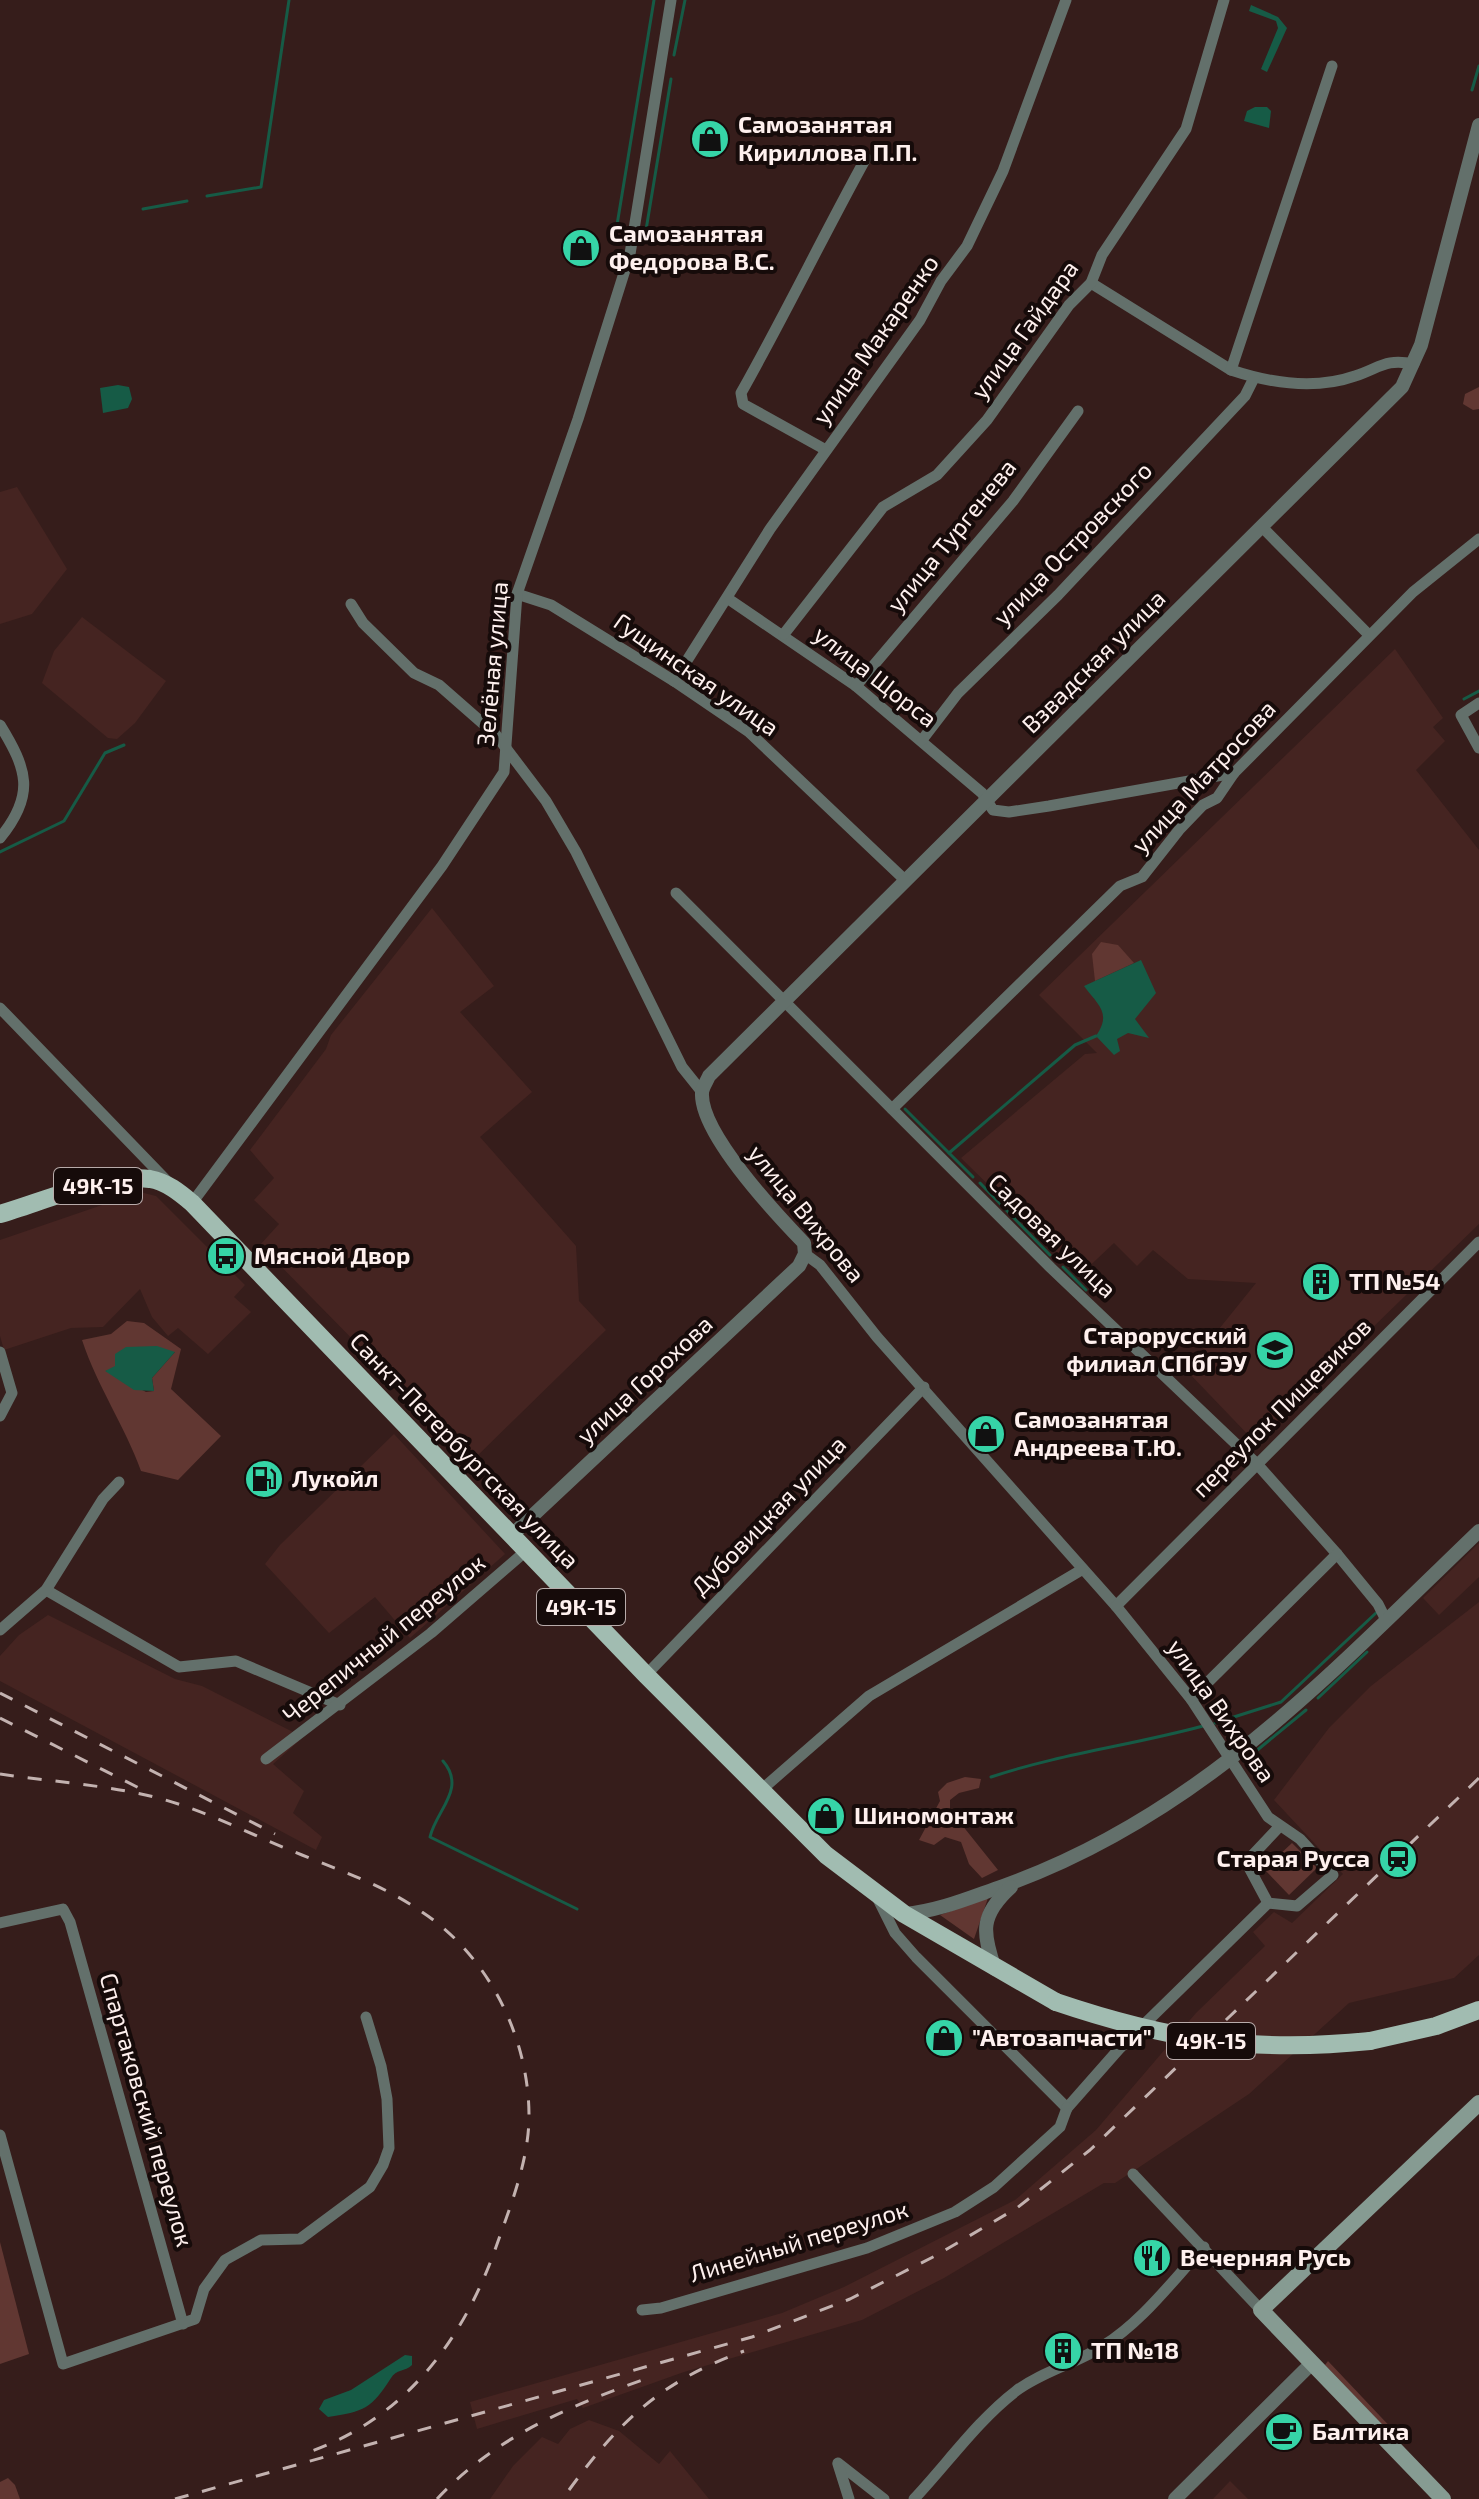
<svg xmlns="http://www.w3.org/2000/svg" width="1479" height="2499" font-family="'Exo 2',sans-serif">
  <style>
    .built { fill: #452421 }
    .green { fill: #613732; fill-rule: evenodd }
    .water { fill: #165b46 }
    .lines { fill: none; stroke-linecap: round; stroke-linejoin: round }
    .stream { stroke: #165b46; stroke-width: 3 }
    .minor { stroke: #63706b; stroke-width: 11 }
    .tertiary { stroke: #63706b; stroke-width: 14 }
    .secondary { stroke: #869b92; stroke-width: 16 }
    .primary { stroke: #a1bcb1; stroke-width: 18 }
    .rail { stroke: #c3b2b0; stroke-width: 3; stroke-dasharray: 14 14; stroke-linecap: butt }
    .primary-bridge { stroke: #a1bcb1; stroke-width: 18 }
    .labels { text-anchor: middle; stroke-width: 8; stroke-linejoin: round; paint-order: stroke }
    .shield { fill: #160b0a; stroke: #b8abaa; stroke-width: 2 }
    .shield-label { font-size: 22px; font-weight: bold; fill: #fef0ee }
    .poi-label { font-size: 24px; font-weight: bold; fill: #fef0ee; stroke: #160b0a; text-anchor: start }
    .street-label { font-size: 24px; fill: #fef0ee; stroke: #160b0a }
  </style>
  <rect width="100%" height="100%" fill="#361d1b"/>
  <g class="built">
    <polygon points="17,487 67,569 32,614 0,624 0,492"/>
    <polygon points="82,617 166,681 135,723 117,739 108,738 42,683 54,651"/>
    <polygon points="1395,649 1443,718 1433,727 1445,741 1416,770 1479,850 1479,1224 1255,1442 1186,1370 1256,1283 1188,1279 1153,1250 1137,1266 1114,1243 1080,1275 961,1158 1085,1054 1097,1053 1039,995"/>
    <polygon points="432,908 494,986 460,1012 532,1092 480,1137 576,1246 579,1301 606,1330 472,1461 260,1245 279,1224 254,1200 274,1178 250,1150 326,1049 331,1035"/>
    <polygon points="140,1192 156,1196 245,1285 234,1297 251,1312 208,1354 178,1328 168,1336 152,1317 140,1289 103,1327 71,1328 4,1350 0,1336 0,1240"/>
    <polygon points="394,1434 505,1554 410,1638 375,1597 329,1633 265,1564 280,1545"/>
    <polygon points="1479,1543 1479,1577 1439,1615 1423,1598"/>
    <polygon points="1479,1602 1479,1955 1454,1978 1349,2003 1249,2094 1138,2168 1115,2183 1104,2183 944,2278 862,2320 684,2372 583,2408 577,2399 477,2429 470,2402 782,2313 844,2287 1015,2200 1096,2130 1196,2013 1265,1946 1253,1932 1274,1912 1292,1923 1343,1874 1274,1800 1329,1728 1371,1686"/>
    <polygon points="48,1615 175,1679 202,1686 295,1733 299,1741 273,1764 304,1791 293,1813 322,1837 316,1850 0,1681 0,1656 19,1635"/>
    <polygon points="589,2420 619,2431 659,2464 670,2451 709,2499 490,2499 513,2466 542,2437 558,2444 570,2429"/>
    <polygon points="1230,2481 1248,2499 1213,2499"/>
  </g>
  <g class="green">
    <polygon points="1479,387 1479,409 1473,410 1463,404 1465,394"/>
    <polygon points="1101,942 1118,945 1134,963 1095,981 1092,954"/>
    <path d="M127,1321L144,1323L181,1349L171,1389L221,1436L178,1480L141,1471C125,1426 97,1386 82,1340L111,1334ZM175,1352L152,1378L154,1391L146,1392L106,1371Z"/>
    <polygon points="965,1777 981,1779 979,1788 959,1793 950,1800 950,1810 998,1870 982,1878 969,1864 961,1842 945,1837 934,1845 919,1840 940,1801 938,1792 947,1783"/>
    <polygon points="1292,1843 1317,1868 1289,1895 1264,1869"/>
    <polygon points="988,1898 974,1939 940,1915"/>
    <polygon points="0,2242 29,2354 0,2364"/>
    <polygon points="1328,2361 1397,2434 1393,2436 1325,2365"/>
    <polygon points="8,2478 15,2485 20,2499 0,2499 0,2482"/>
  </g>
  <g class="water">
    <polygon points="1251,5 1278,17 1287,28 1267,72 1261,69 1278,28 1276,21 1249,11"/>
    <polygon points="1255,107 1267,107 1271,111 1269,128 1244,121 1247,111"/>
    <polygon points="118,385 129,387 132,399 128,408 103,413 100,388"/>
    <path d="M1141,960L1156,993L1135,1019L1149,1038L1128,1033L1117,1039L1120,1051L1114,1055L1096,1036C1112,1013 1098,1005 1084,986Z"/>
    <polygon points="157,1346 175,1352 152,1378 154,1391 134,1390 105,1371 115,1366 115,1354 126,1347"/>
    <path d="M405,2355L412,2356V2365C405,2372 396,2369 391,2378C372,2408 364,2412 328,2417L319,2409L324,2400L351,2390Z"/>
  </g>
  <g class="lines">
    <g class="stream">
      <polyline points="674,55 685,0"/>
      <polyline points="1472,90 1479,66"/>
      <polyline points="207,196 261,187 289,0"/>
      <polyline points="143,209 187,201"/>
      <polyline points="617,225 654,0"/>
      <polyline points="644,242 671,79"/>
      <polyline points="1464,699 1479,691"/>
      <polyline points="0,852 64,821 105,753 124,745"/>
      <polyline points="905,1109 973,1177"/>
      <polyline points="949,1153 1075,1045 1096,1036"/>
      <polyline points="980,1183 1050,1255"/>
      <polyline points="1063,1267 1086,1290"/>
      <polyline points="1318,1698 1367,1652"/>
      <polyline points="1215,1723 1281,1702 1376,1613"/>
      <path d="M443,1761C467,1789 436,1810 430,1837L577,1909"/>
      <polyline points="1244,1761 1306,1710"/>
      <path d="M991,1777C1060,1754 1133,1745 1203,1726"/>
    </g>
    <g class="minor">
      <path d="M1091,283L1231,370C1270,383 1315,390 1355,376C1380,368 1385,358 1414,364"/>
      <polyline points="1231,370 1332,66"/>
      <path d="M826,450L743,404L741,393C785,315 823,236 866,158"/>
      <polyline points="1261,526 1369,635"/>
      <polyline points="517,594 551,605 674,681 749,732 906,881"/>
      <polyline points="727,598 856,686 982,793 993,810 1009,812 1049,806 1234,773"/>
      <polyline points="351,604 363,623 414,673 439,685 496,735 546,801 576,852 682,1067 702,1092"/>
      <polyline points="784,634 883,507 937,475 987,420 1069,305 1091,283 1102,255 1186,129 1224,0"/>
      <polyline points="674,681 770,529 920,320 941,281 967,246 1003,171 1066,0"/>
      <polyline points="856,686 1013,501 1078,411"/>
      <polyline points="1479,703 1461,715 1479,748"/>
      <path d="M0,725C27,769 36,794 0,838"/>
      <polyline points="922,740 958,693 1058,595 1245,396 1254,378"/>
      <polyline points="676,893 1051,1268 1257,1464 1337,1554 1378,1604 1386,1620"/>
      <polyline points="0,1008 168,1182"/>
      <polyline points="892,1109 1120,886 1142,877 1179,830 1203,805 1217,798 1234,773 1413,592 1479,539"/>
      <polyline points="192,1203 442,866 504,772 517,594 578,419 630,254 671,0"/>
      <polyline points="805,1254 820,1265 877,1337 1116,1606 1191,1699 1268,1817 1300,1839 1333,1875 1297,1906 1268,1903 1246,1862 1279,1827"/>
      <polyline points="0,1352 12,1393 0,1416"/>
      <polyline points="46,1590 179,1667 236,1661 340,1705"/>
      <polyline points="1116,1606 1479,1242"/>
      <polyline points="0,1630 46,1590 103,1499 119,1482"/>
      <polyline points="646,1675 924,1387"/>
      <polyline points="1191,1699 1337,1554"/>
      <polyline points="266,1759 431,1633 527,1550"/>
      <polyline points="760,1791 869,1696 1083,1569"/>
      <polyline points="878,1899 895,1933 916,1957 1067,2108"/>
      <polyline points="0,1923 63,1909 70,1922 183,2324"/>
      <polyline points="1067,2108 1119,2049 1268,1903"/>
      <polyline points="0,2135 63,2364 195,2319 204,2289 225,2260 261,2240 300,2239 370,2187 383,2165 389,2148 387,2099 381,2066 366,2017"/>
      <polyline points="1133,2174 1261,2310"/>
      <polyline points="642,2310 661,2308 867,2248 955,2212 994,2187 1060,2127 1067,2108"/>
      <polyline points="838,2463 884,2499"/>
      <polyline points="838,2464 849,2499"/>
      <path d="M914,2499C947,2464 978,2420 1016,2391C1043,2371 1075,2364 1103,2346C1143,2321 1172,2281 1204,2247"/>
    </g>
    <g class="tertiary">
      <path d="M512,1535L799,1266L805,1254L804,1243C777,1215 700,1133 702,1093C702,1088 707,1081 709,1076L1402,387L1421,345L1479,125"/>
      <path d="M904,1914C939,1911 971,1897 1003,1886C1200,1816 1332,1672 1479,1531"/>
      <path d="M995,1969C982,1932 980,1915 1011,1887"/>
      <polyline points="1175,2499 1312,2363"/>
    </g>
    <polyline class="secondary" points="1443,2499 1261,2310 1479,2103"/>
    <g class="primary">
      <path d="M0,1214C42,1202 107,1173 150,1179C167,1182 180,1193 192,1203L646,1675L826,1855L904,1914L1056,2002"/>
      <polyline points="1370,2041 1436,2026 1479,2010"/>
    </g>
    <g class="rail">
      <polyline points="0,1693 275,1834"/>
      <polyline points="0,1718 143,1790"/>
      <path d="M0,1774C53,1782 110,1785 162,1799C209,1812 256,1837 302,1855C344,1872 385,1886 422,1912C489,1956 530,2039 529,2119C528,2163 510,2207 496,2247C463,2340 407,2416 312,2451"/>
      <path d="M569,2490C620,2420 662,2381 744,2351"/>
      <polyline points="175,2499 752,2337 850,2299 935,2256 1017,2208 1090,2150 1479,1778"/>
      <path d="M437,2499C495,2437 569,2406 648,2378"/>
    </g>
    <path class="primary-bridge" d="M1056,2002C1168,2040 1252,2053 1370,2041"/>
  </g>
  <defs>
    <symbol id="shop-disc" viewBox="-11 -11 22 22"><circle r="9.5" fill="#36d4a7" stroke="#160b0a"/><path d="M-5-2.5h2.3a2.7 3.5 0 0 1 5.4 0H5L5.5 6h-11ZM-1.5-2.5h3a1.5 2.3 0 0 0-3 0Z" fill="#111"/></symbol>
    <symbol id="bus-disc" viewBox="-11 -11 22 22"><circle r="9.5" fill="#36d4a7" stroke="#160b0a"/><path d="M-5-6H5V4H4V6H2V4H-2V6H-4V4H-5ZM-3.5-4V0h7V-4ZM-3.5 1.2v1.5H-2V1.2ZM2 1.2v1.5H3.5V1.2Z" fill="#111"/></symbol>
    <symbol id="building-disc" viewBox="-11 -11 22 22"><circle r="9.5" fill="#36d4a7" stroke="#160b0a"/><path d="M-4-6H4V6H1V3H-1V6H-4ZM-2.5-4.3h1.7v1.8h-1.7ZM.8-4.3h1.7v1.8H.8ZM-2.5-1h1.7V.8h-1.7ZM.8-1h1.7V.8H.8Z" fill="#111"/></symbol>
    <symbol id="university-disc" viewBox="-11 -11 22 22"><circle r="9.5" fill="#36d4a7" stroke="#160b0a"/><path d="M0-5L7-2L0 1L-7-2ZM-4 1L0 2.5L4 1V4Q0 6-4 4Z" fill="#111"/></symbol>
    <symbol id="fuel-disc" viewBox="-11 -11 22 22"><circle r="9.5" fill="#36d4a7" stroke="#160b0a"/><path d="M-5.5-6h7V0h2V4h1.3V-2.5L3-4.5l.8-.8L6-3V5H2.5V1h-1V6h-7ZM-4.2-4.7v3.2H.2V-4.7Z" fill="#111"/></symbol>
    <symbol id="station-disc" viewBox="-11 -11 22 22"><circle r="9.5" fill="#36d4a7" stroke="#160b0a"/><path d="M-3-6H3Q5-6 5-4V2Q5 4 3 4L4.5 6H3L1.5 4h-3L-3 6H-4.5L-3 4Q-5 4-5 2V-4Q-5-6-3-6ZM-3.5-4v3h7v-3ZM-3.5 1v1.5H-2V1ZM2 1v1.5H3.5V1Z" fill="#111"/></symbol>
    <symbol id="restaurant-disc" viewBox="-11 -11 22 22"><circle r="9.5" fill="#36d4a7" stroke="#160b0a"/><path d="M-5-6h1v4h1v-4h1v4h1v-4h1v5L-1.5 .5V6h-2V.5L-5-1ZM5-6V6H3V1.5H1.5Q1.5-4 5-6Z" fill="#111"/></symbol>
    <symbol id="cafe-disc" viewBox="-11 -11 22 22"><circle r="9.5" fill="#36d4a7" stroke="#160b0a"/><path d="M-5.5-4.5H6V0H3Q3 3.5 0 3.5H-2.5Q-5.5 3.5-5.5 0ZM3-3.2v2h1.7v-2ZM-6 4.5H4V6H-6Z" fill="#111"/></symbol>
  </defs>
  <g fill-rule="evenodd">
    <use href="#shop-disc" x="688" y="117" width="44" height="44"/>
    <use href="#shop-disc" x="559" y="226" width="44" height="44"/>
    <use href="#bus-disc" x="204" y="1234" width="44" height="44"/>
    <use href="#building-disc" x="1299" y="1260" width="44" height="44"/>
    <use href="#university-disc" x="1253" y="1328" width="44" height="44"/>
    <use href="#shop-disc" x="964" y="1412" width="44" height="44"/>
    <use href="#fuel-disc" x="242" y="1457" width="44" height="44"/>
    <use href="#shop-disc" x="804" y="1794" width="44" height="44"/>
    <use href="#station-disc" x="1376" y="1837" width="44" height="44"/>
    <use href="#shop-disc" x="922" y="2016" width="44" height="44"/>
    <use href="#restaurant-disc" x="1130" y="2236" width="44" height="44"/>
    <use href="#building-disc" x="1041" y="2329" width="44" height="44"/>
    <use href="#cafe-disc" x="1262" y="2410" width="44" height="44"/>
  </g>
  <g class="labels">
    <g class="shield">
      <rect x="54" y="1168" width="88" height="36" rx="6"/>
      <rect x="537" y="1589" width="88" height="36" rx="6"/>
      <rect x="1167" y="2023" width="88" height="36" rx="6"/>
    </g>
    <g class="shield-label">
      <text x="98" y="1194">49К-15</text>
      <text x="581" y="1615">49К-15</text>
      <text x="1211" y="2049">49К-15</text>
    </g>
    <g class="poi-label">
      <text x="738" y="133">Самозанятая<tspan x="738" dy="28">Кириллова П.П.</tspan></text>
      <text x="609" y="242">Самозанятая<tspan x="609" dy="28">Федорова В.С.</tspan></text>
      <text x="254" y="1264">Мясной Двор</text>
      <text x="1349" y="1290">ТП №54</text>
      <text x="1247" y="1344" text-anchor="end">Старорусский<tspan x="1247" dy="28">филиал СПбГЭУ</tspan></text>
      <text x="1014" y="1428">Самозанятая<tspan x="1014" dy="28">Андреева Т.Ю.</tspan></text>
      <text x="292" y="1487">Лукойл</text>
      <text x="854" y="1824">Шиномонтаж</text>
      <text x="1370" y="1867" text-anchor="end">Старая Русса</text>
      <text x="972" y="2046">"Автозапчасти"</text>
      <text x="1180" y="2266">Вечерняя Русь</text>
      <text x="1091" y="2359">ТП №18</text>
      <text x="1312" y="2440">Балтика</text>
    </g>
    <g class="street-label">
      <text transform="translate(1025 330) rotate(-54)" y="8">улица Гайдара</text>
      <text transform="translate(876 340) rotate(-55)" y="8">улица Макаренко</text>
      <text transform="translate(952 536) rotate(-51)" y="8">улица Тургенева</text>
      <text transform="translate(1073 544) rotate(-46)" y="8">улица Островского</text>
      <text transform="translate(1094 662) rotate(-45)" y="8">Взвадская улица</text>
      <text transform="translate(493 664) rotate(-85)" y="8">Зелёная улица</text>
      <text transform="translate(696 675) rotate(35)" y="8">Гущинская улица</text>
      <text transform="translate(875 677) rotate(38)" y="8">улица Щорса</text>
      <text transform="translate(1204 777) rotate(-47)" y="8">улица Матросова</text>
      <text transform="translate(806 1214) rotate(51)" y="8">улица Вихрова</text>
      <text transform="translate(1052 1236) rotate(44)" y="8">Садовая улица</text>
      <text transform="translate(645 1380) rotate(-43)" y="8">улица Горохова</text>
      <text transform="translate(1282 1408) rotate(-45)" y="8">переулок Пищевиков</text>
      <text transform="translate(464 1451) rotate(46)" y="8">Санкт-Петербургская улица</text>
      <text transform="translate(769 1516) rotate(-46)" y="8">Дубовицкая улица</text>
      <text transform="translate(384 1639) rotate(-39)" y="8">Черепичный переулок</text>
      <text transform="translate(1221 1711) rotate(55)" y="8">улица Вихрова</text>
      <text transform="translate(146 2110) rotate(74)" y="8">Спартаковский переулок</text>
      <text transform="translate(799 2242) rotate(-17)" y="8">Линейный переулок</text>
    </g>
  </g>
</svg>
